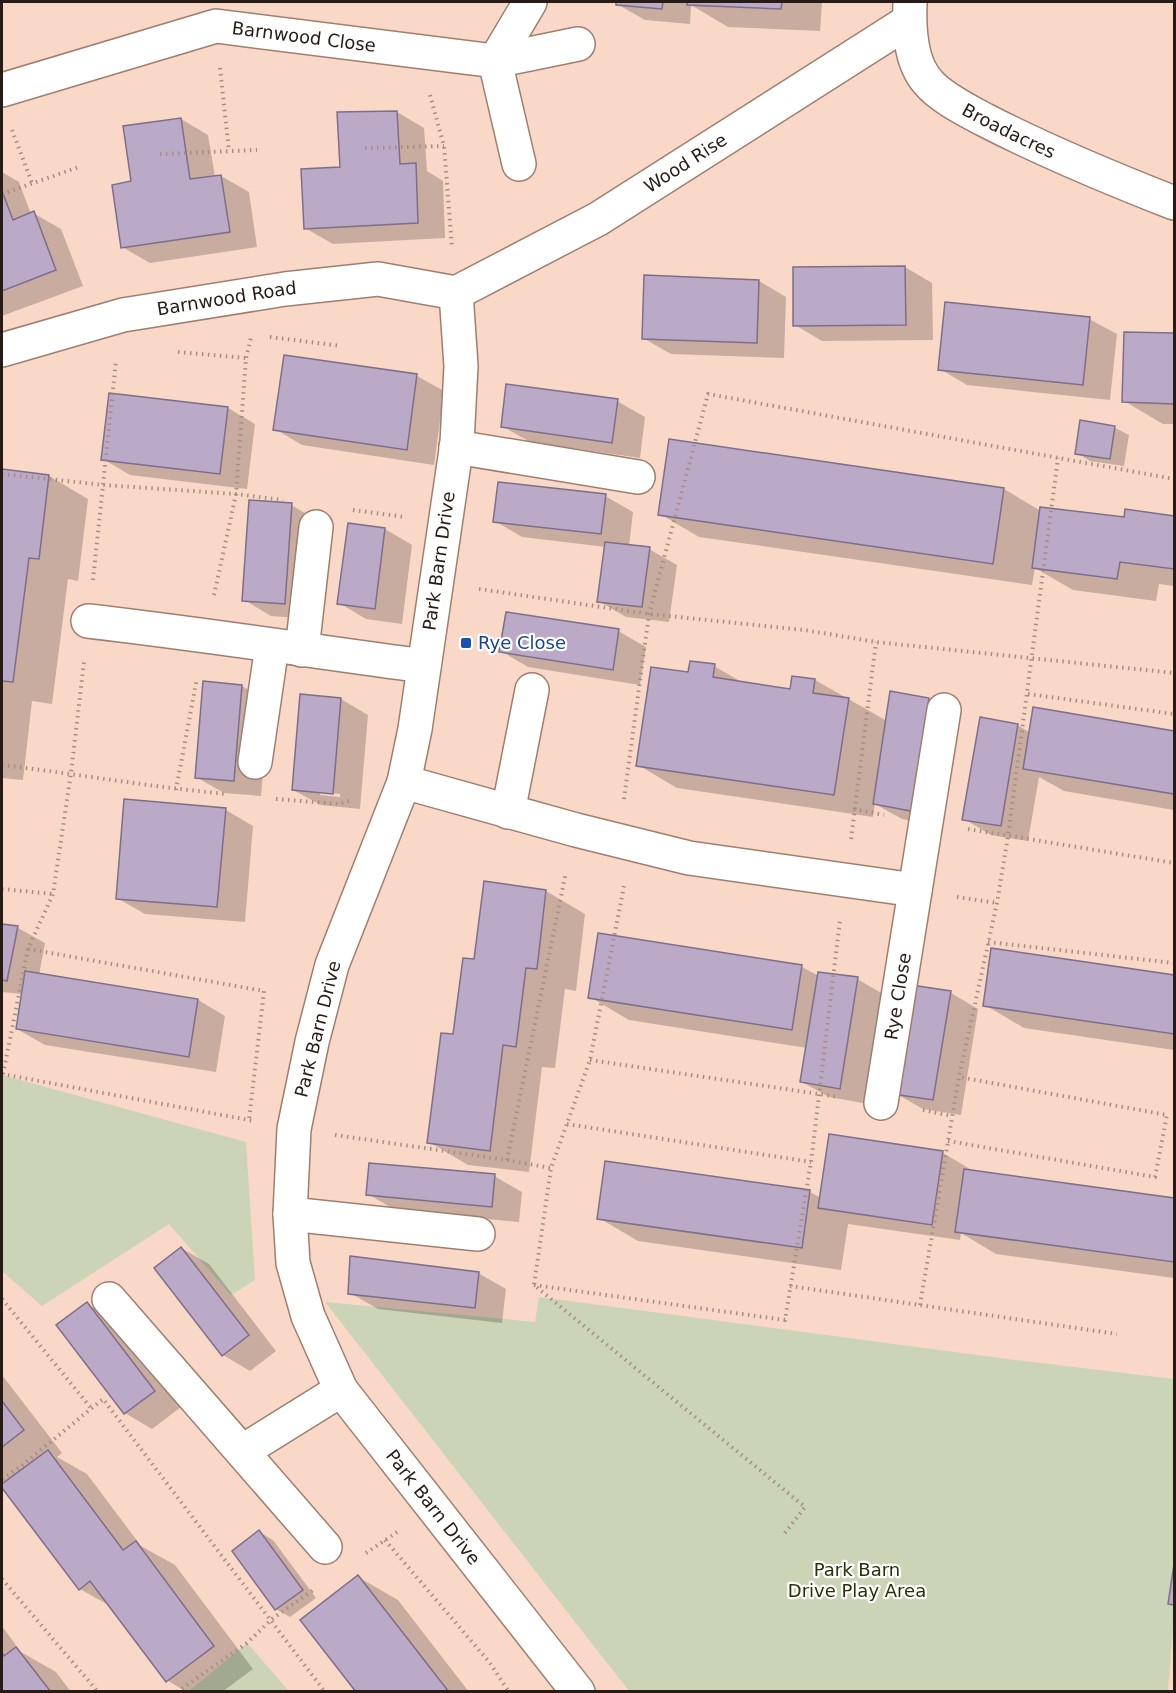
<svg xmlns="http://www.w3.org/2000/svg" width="1176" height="1693" font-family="'DejaVu Sans',sans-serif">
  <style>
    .green { fill: #cbd4b6 }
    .shadow { fill: #0003; fill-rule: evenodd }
    .building { fill: #bbaac7; stroke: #7e6e89; stroke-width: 1.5 }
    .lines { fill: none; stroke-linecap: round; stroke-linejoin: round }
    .minor-casing { stroke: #9e7f6f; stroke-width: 36 }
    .path { stroke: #a88e82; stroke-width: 4; stroke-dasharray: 1.5 4.5; stroke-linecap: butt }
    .minor { stroke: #fff; stroke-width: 33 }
    .transit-dot { fill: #1a4fb4; stroke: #fff; stroke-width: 2 }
    .labels { text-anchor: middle; stroke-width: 4.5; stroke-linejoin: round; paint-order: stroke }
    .street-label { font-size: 18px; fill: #271b15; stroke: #fff }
    .transit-label { font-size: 18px; fill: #164399; stroke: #fff; text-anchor: start }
    .park-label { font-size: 18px; fill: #283006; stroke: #fff }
  </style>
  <rect width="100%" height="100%" fill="#fad8c7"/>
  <g class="green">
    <polygon points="2,1075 246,1142 255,1280 231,1295 169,1224 42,1306 2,1271"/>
    <polygon points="539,1297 1015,1360 1174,1379 1174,1616 1168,1691 629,1691 325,1302 535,1322"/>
    <polygon points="247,1643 289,1691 189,1691"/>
  </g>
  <g class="shadow">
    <polygon points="618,2 822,2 820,31 728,27 691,5 690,24 645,20 617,4"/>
    <polygon points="397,112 424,128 427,171 443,181 445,238 333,244 305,228 341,168"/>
    <polygon points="181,119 208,135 215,177 221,176 249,192 257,247 150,263 122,247 133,183"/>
    <polygon points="2,172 19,182 31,214 33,213 61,229 83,286 2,316"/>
    <polygon points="905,267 932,283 933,340 822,341 795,325"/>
    <polygon points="759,281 786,297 784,358 671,354 643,338"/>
    <polygon points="1089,319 1117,334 1110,400 967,385 940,369"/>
    <polygon points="1126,333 1174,335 1174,424 1163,424 1124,401"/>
    <polygon points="285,356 417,376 444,391 434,465 302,445 275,429"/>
    <polygon points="617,401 645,417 640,458 530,442 502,426"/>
    <polygon points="228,408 255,424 247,489 130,475 103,459"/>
    <polygon points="1081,422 1115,428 1129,435 1124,466 1090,461 1077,453"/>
    <polygon points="2,471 49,476 88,499 78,581 68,579 52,704 32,701 23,780 2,778"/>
    <polygon points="1004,489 1041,511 1125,519 1126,511 1174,517 1174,586 1159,584 1156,601 1073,590 1035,568 1032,585 699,537 660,514"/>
    <polygon points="605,496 633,512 629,546 649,549 677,565 669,622 626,617 599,601 606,547 522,537 495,521"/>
    <polygon points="291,505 319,521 312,619 271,616 244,600"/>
    <polygon points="385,529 412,545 402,624 366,619 339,603"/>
    <polygon points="618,631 646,647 640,685 528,667 501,651"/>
    <polygon points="714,666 745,684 791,690 793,677 815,680 887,721 928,699 956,715 939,826 902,819 875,804 873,817 677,788 638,765 690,674"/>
    <polygon points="242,686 269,702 261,796 224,793 196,777"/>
    <path d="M341,699L368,715L360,809L321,805L293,790ZM320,792L340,794V797L320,795Z"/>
    <polygon points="1034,709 1174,732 1174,810 1064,791 1039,777 1028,841 991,835 964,819 1017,725 1031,733"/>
    <polygon points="226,810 253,826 245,922 145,914 117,898"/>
    <polygon points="485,883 546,891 585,914 576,991 565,989 555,1068 542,1067 529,1172 468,1165 429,1142 454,1036 476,960"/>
    <polygon points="2,925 18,928 45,943 39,975 198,1000 225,1016 216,1072 45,1045 17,1029 23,994 2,992"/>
    <polygon points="993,950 1174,976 1174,1050 1024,1028 985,1005"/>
    <polygon points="802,967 819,976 857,979 885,995 868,1104 829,1097 802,1082 807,1048 629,1020 590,997"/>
    <polygon points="951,993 978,1009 961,1115 923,1109 895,1093"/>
    <polygon points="830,1136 943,1153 970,1169 970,1172 1174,1200 1174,1278 996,1254 961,1233 960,1240 848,1224 841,1270 638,1241 599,1218 606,1163 810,1192 821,1198"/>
    <polygon points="494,1176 522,1192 519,1222 395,1210 368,1194"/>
    <polygon points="181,1248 209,1264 276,1351 250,1371 223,1355"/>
    <polygon points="478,1273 506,1289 502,1323 378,1309 350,1293"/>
    <polygon points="87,1304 114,1320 181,1407 152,1429 125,1413"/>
    <polygon points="2,1375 62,1453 57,1457 87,1474 141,1546 175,1565 253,1669 222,1692 186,1692 167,1680 112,1607 80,1589 6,1491 2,1488"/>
    <polygon points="259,1532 273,1540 316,1598 290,1617 276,1609"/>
    <polygon points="358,1577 398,1600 469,1692 357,1692"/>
    <polygon points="2,1626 21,1652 56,1672 71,1692 2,1692"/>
  </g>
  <g class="building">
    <polygon points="616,2 663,2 662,9 616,5"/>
    <polygon points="687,2 782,2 781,9 687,5"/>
    <polygon points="397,111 400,164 416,163 418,223 304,229 301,169 340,167 337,112"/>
    <polygon points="181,118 190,179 221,175 230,232 121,248 112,185 131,181 123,126"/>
    <polygon points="2,191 13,220 34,211 56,270 2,291"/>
    <polygon points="905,266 906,325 793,326 793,267"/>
    <polygon points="644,275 759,280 757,343 642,339"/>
    <polygon points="945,302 1090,317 1083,385 938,370"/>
    <polygon points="1124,332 1174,333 1174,404 1122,402"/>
    <polygon points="284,355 417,374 407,450 273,430"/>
    <polygon points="506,384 618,399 612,443 501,427"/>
    <polygon points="109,393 228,407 220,474 101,460"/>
    <polygon points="1080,420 1115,426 1110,459 1075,454"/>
    <polygon points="669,439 1004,488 993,564 658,515"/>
    <polygon points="2,469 49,475 39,559 29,558 13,682 2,681"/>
    <polygon points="498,482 606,494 601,534 493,522"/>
    <polygon points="249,500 292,503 285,604 242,601"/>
    <polygon points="1040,507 1124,517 1125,509 1174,516 1174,569 1120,562 1117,579 1032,568"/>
    <polygon points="348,523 385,528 375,609 337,604"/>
    <polygon points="605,542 650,547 642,607 597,602"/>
    <polygon points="506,612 619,629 613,670 499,652"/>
    <polygon points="690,661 715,664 713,677 790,689 792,676 815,679 813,693 849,698 834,795 636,766 651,667 688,672"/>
    <polygon points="203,681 242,685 234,781 195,778"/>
    <polygon points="890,691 929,698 911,811 873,804"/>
    <polygon points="300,694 341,698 333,794 292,790"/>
    <polygon points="1033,707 1174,731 1174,794 1023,769"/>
    <polygon points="980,717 1018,724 1001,826 962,820"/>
    <polygon points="124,799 226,808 217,907 116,899"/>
    <polygon points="484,881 546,890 537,969 526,968 516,1047 503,1045 490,1151 427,1143 441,1033 453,1034 463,958 474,959"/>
    <polygon points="2,924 18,926 7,981 2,980"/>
    <polygon points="598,933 802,965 792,1030 588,998"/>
    <polygon points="991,948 1174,975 1174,1034 983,1006"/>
    <polygon points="25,971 198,999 189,1057 16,1029"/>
    <polygon points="818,972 858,977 840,1089 800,1082"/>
    <polygon points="911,985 951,991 933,1100 893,1094"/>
    <polygon points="829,1134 943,1151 932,1225 818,1208"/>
    <polygon points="605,1161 810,1190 802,1248 597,1219"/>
    <polygon points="369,1163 495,1174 492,1207 366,1195"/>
    <polygon points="964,1169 1174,1198 1174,1262 955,1232"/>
    <polygon points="181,1247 249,1335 222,1356 154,1268"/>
    <polygon points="350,1256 479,1272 475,1308 348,1294"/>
    <polygon points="87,1302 155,1391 124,1414 56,1325"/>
    <polygon points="2,1401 24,1430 2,1447"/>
    <polygon points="48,1450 123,1550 136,1541 214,1646 166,1682 90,1581 79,1590 2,1488 2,1484"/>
    <polygon points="259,1530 303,1590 275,1610 232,1551"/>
    <polygon points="1174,1564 1174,1605 1168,1604"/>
    <polygon points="358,1575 449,1692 356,1692 300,1620"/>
    <polygon points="16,1647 51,1692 2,1692 2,1653 4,1656"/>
  </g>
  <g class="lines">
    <defs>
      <g id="minor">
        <path id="s1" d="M910,3C909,29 910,62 928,82C940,97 968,111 985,120C1047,152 1110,178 1174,203"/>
        <path id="s2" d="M2,90L216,26L495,61L578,44"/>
        <polyline points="519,164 495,61 530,2"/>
        <path id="s3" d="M456,293L461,366L457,443L415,729L404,782L332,965L312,1042L294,1129L290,1214L293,1263L308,1316L341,1390L578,1692"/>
        <path id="s4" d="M456,293L598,219L909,21"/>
        <path id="s5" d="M2,350L123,315L285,289L378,279L456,293"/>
        <polyline points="456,447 638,477"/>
        <path d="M88,621C201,634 312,651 424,666"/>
        <polyline points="302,650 316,527"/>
        <polyline points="255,762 272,646"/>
        <polyline points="404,782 576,830 689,858 915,890"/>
        <polyline points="508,812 532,690"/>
        <path id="s6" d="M881,1103L944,710"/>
        <polyline points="290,1214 478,1234"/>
        <polyline points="109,1299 325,1547"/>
        <polyline points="243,1451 341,1390"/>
      </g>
    </defs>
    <use href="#minor" class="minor-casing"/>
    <g class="path">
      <polyline points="220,68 229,151"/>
      <polyline points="430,95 444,146 452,247"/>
      <polyline points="12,130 32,183"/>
      <polyline points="365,148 444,146"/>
      <polyline points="160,154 257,150"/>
      <polyline points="2,194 79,167"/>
      <polyline points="270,337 341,346"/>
      <polyline points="178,352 246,358"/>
      <polyline points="2,474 104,485 236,494 283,500"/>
      <polyline points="353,510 405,517"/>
      <polyline points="93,580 116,361"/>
      <polyline points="479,589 649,614 804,630 876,642 1174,673"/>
      <polyline points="214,595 236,494 246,358 251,338"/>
      <polyline points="1028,694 1174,714"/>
      <path d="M2,765C77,774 151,787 227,794"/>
      <polyline points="176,790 197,678"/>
      <polyline points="276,799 339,804 352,800"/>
      <polyline points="624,799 649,614 708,394 1174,479"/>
      <polyline points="854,809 884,815"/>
      <polyline points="968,829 1174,863"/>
      <polyline points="851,839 876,642"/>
      <polyline points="624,886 590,1060 551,1168 534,1285 805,1507 784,1534"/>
      <polyline points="2,889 53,894"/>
      <polyline points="957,897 997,903"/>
      <polyline points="988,942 1174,963"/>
      <polyline points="28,949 264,991 249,1120"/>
      <polyline points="590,1060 839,1097"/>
      <polyline points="2,1074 254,1121"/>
      <polyline points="3,1074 28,949 53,894 71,773 84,662"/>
      <polyline points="923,1110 952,1116"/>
      <polyline points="567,1124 811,1162"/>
      <polyline points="335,1135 507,1160 551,1168"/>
      <polyline points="948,1141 1155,1177 1167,1115 959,1077"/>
      <polyline points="507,1160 566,872"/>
      <polyline points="534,1285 785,1320 811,1162 840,920"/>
      <polyline points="790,1286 1117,1334"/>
      <polyline points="2,1299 91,1408"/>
      <polyline points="920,1305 959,1077 997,903 1008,836 1058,458"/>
      <polyline points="2,1479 20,1467 103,1399 325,1692"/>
      <polyline points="385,1540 490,1663 509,1692"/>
      <polyline points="366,1553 400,1530"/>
      <polyline points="2,1579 98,1692"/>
      <polyline points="177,1692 247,1643 272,1619 316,1588"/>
    </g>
    <use href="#minor" class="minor"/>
  </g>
  <rect class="transit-dot" x="460" y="637" width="12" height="12" rx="3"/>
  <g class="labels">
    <g class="street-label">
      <text dy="6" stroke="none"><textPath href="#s2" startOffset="312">Barnwood Close</textPath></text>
      <text dy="6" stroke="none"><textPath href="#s1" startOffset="178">Broadacres</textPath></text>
      <text dy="6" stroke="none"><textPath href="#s4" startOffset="264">Wood Rise</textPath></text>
      <text dy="6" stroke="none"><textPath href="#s5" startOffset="231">Barnwood Road</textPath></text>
      <text transform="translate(439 561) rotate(-82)" y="6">Park Barn Drive</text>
      <text dy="6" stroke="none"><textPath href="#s6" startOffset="108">Rye Close</textPath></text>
      <text transform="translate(318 1029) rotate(-76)" y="6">Park Barn Drive</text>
      <text dy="6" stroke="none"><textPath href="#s3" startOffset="1278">Park Barn Drive</textPath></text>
    </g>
    <g class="transit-label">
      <text x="478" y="649">Rye Close</text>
    </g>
    <g class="park-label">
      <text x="857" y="1576">Park Barn<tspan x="857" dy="21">Drive Play Area</tspan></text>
    </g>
  </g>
  <rect width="1176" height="1693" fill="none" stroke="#271b15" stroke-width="6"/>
</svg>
